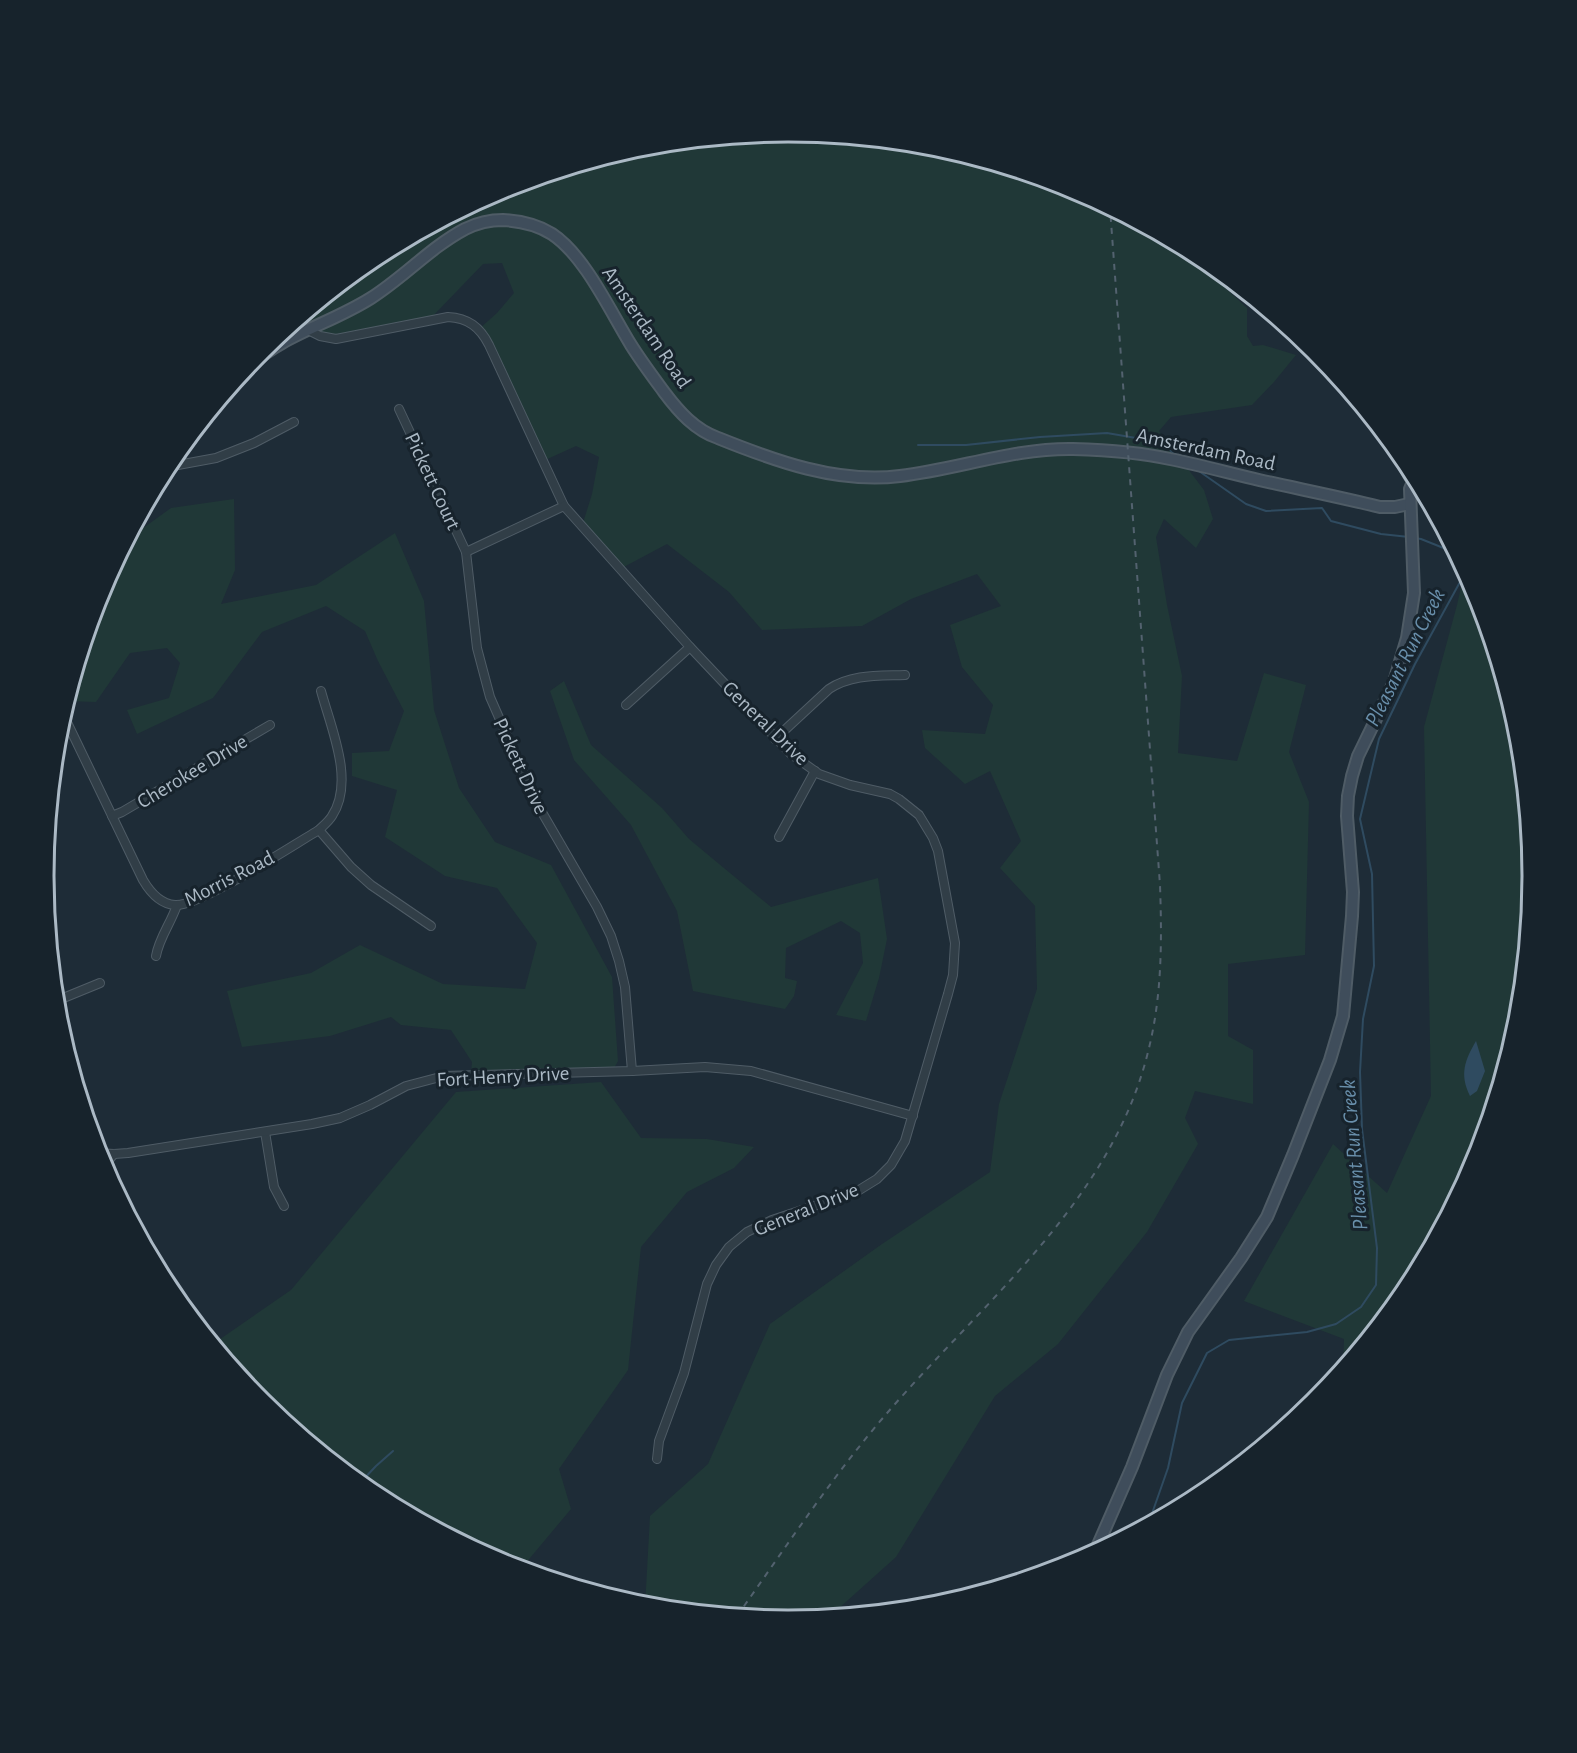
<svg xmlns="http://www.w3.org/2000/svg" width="1577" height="1753" font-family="'Alegreya Sans',sans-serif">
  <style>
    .green { fill: #203837 }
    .water { fill: #2f4b60 }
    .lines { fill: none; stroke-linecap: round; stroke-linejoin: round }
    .stream { stroke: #2f4b60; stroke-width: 2 }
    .street-casing { stroke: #4f5c66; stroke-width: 10 }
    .secondary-casing { stroke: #4f5c66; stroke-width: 14 }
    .street { stroke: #313e47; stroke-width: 8 }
    .secondary { stroke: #3f4d5b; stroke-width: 10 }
    .rail { stroke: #53626f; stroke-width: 2; stroke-dasharray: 6 6; stroke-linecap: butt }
    .labels { text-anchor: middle; stroke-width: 6; stroke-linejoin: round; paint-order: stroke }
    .street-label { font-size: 21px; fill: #abb9c5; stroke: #17232c }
    .water-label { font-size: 22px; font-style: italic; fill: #698fab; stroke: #17232c }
    .rim { fill: none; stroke: #abb9c5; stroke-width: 3 }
  </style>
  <rect width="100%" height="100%" fill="#1e2c37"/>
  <g class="green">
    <polygon points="789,132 934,146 1074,188 1203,257 1222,285 1247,308 1247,336 1253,346 1263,345 1296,355 1274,382 1252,405 1171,417 1159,431 1204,490 1213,519 1196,548 1164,519 1156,537 1167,605 1182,676 1178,753 1237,761 1264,673 1306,685 1289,752 1309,802 1305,955 1228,964 1228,1036 1253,1050 1253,1104 1195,1091 1185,1118 1198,1144 1147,1232 1058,1344 995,1396 896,1557 828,1618 788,1621 645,1607 650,1516 708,1464 770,1324 882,1244 990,1172 999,1104 1037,989 1035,906 1000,868 1021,841 990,771 965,784 925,748 922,730 985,734 993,705 962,667 950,625 1001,606 977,574 911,599 862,626 762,630 729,592 667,544 620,569 582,526 592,494 599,457 576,446 543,461 479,329 497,313 514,293 502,263 483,264 430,319 336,339 308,330 247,368 262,349 375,257 504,188 643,146"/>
    <polygon points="234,499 235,570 221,604 316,585 395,533 424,601 434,710 459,788 495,842 551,865 612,977 618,1061 612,1072 471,1074 472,1062 451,1030 401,1025 391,1017 330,1036 242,1047 227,991 311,973 360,945 443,984 525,989 537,943 497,888 445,876 385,837 397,790 352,776 352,753 389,751 404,711 378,661 365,631 326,606 262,632 213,698 137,734 127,710 169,698 180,663 167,648 130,653 96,702 68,701 100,591 128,539 171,508"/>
    <polygon points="1465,569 1477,592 1519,732 1533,877 1519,1022 1477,1162 1408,1291 1343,1369 1344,1339 1244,1301 1333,1144 1387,1193 1431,1096 1424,727 1457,605"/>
    <polygon points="564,681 591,745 662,808 689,839 771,907 878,878 887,939 879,978 866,1021 836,1015 863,963 860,933 841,921 786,948 785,978 797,981 794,996 785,1009 693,991 677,911 631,825 574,760 550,691"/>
    <polygon points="601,1082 641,1138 707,1139 754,1147 734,1168 687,1192 641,1247 628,1370 559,1469 571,1509 525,1564 540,1576 503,1565 374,1496 261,1403 213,1344 291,1290 456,1092"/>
  </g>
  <path class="water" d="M1476,1041L1485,1071L1477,1091L1470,1096C1459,1074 1465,1060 1476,1041Z"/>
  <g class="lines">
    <g class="stream">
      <polyline points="918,445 966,445 1040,437 1107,433 1159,442 1179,457"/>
      <polyline points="1196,469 1246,504 1266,511 1322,508 1331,521 1381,534 1409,537"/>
      <polyline points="1415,538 1421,539 1446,549 1453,547"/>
      <polyline points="359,1484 376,1466 393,1451"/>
      <polyline points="1148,1525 1168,1468 1182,1403 1207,1353 1229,1340 1307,1332 1336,1324 1361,1307 1376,1285 1377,1248 1362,1129 1360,1072 1363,1019 1374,966 1372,874 1360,819 1379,739 1415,664 1460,582 1463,565"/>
    </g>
    <defs>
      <g id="street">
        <path d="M308,330L320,336L336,339L448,317C468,318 480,327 489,345L564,506L690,647L791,754L819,774L850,785L890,794L899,799L919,815L933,838L938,851L955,943L953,975L948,994L905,1141L891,1165L877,1179L856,1192L772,1220L747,1232L729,1247L716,1265L707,1284L684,1373L659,1441L657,1459"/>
        <polyline points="399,409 466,552 477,648 490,697 536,802 597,907 611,936 619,961 625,987 632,1071"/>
        <path d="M1400,454C1403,463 1404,475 1412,482"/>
        <polyline points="167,467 216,458 254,443 294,422"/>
        <polyline points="466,552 564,506"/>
        <polyline points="626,705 690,647"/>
        <path d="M63,714L143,880C150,892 161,904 175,905C199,907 293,845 319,830C323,826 329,821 332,816C355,781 331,728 321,691"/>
        <path d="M775,739L829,689C852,674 878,676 905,675"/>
        <polyline points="112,816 122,812 270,725"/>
        <polyline points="319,830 351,867 371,885 431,926"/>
        <polyline points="779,837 815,771"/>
        <path d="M156,956C159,938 171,923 177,905"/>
        <polyline points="56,1001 100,983"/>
        <polyline points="265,1132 274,1187 284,1206"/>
        <polyline points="97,1153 114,1154 128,1153 312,1124 340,1118 370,1105 406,1086 444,1076 632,1071 705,1067 751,1071 913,1116"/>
        <polyline points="104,1169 108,1161 114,1154"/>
      </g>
      <g id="secondary">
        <path d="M247,368C284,334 330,324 371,298C404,277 431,247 465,229C477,223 490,220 503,220C520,221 538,225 552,234C585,256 610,311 631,345C641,361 653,377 664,392C679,412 695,430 718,438C775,461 838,484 900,476C959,469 1014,448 1073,449C1106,450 1139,452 1170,459C1200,465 1229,473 1259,480C1299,489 1340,497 1380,507H1395L1409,504"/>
        <polyline points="1094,1554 1132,1467 1167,1375 1188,1332 1241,1258 1267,1217 1293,1155 1330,1060 1343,1016 1352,916 1353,892 1347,816 1348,796 1352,776 1358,756 1394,682 1407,638 1414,593 1410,489 1415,477"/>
      </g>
    </defs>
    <use href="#street" class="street-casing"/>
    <use href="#secondary" class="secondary-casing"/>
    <use href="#street" class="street"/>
    <use href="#secondary" class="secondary"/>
    <path class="rail" d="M737,1616C784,1550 829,1481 882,1419C979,1305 1111,1203 1148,1052C1162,997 1162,942 1160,885L1110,208"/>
  </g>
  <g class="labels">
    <g class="street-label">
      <text transform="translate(647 327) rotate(56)" y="7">Amsterdam Road</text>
      <text transform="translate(1206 449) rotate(12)" y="7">Amsterdam Road</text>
      <text transform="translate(433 481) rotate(65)" y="7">Pickett Court</text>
      <text transform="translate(766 723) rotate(44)" y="7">General Drive</text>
      <text transform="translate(521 766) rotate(65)" y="7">Pickett Drive</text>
      <text transform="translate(192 771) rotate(-31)" y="7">Cherokee Drive</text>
      <text transform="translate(229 878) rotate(-27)" y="7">Morris Road</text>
      <text transform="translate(503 1076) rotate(-3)" y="7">Fort Henry Drive</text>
      <text transform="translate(806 1209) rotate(-22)" y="7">General Drive</text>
    </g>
    <g class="water-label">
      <text transform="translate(1404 657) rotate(-63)" y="8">Pleasant Run Creek</text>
      <text transform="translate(1353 1155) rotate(-95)" y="8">Pleasant Run Creek</text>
    </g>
  </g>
  <path d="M0 0H1577V1753H0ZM54 876a734 734 0 1 1 1468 0a734 734 0 1 1-1468 0Z" fill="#17232c" fill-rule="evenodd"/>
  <path class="rim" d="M54 876a734 734 0 1 1 1468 0a734 734 0 1 1-1468 0Z"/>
</svg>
